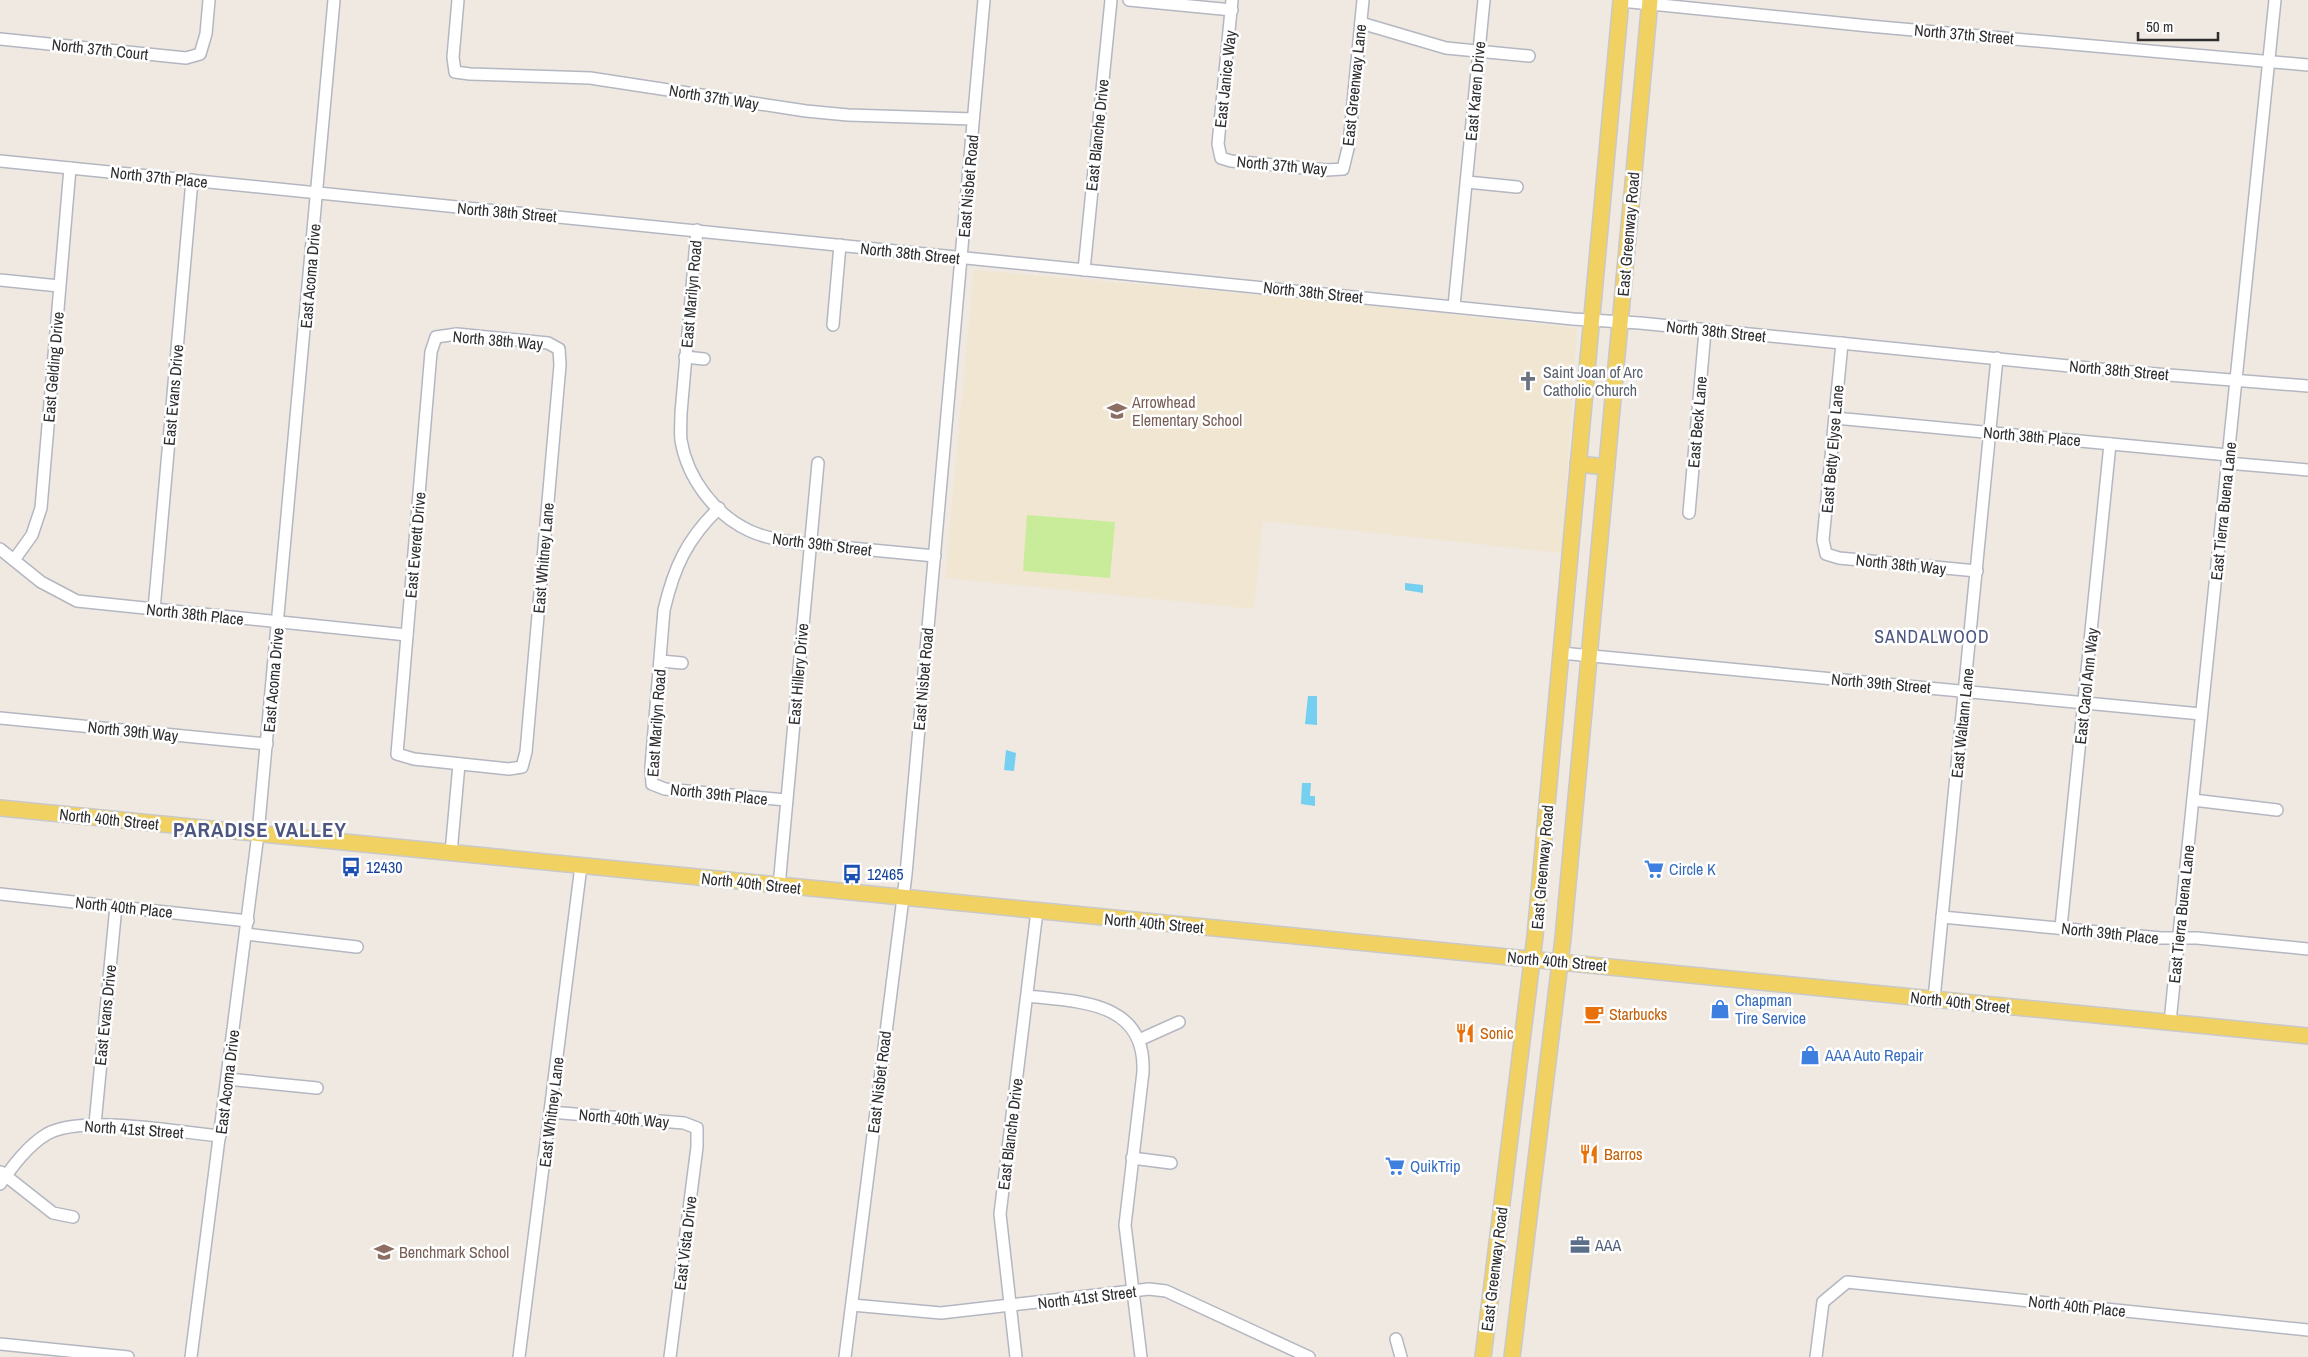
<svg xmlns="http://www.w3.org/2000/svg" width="2308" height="1357" font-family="'Archivo Narrow',sans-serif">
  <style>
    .education { fill: #f0e6d1 }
    .pitch { fill: #c9ec9a }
    .water { fill: #75cff0 }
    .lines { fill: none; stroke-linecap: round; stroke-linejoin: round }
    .minor-casing { stroke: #b4b7c1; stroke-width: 14 }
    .major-casing { stroke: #c9c9c9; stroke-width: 18 }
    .minor { stroke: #fff; stroke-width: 11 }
    .major { stroke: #f2d163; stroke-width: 15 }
    .labels { text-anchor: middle; stroke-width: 5; stroke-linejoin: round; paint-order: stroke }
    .street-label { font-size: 16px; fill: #2e2e2e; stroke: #fff }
    .worship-label { font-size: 16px; fill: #5b616d; stroke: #fff; text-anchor: start }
    .education-label { font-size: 16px; fill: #785e54; stroke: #fff; text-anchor: start }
    .transit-label { font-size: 16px; fill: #164399; stroke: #fff; text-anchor: start }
    .shop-label { font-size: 16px; fill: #366cbe; stroke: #fff; text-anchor: start }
    .food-label { font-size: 16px; fill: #c56008; stroke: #fff; text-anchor: start }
    .service-label { font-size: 16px; fill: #4e5e75; stroke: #fff; text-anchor: start }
    .neighbourhood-label { font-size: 18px; letter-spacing: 1px; fill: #4d5680; stroke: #fff }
    .district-label { font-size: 21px; font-weight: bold; letter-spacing: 1px; fill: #4d5680; stroke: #fff }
  </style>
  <rect width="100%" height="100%" fill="#efe9e1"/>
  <polygon class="education" points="974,270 1284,297 1577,328 1562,553 1263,521 1254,609 945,578"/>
  <polygon class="pitch" points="1027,515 1115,522 1110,578 1023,571"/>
  <g class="water">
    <polygon points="1405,583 1423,585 1423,593 1405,590"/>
    <polygon points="1308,696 1317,696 1317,725 1305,724"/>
    <polygon points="1006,750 1016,753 1014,771 1004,770"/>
    <polygon points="1302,783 1311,783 1310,796 1315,796 1315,806 1301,804"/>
  </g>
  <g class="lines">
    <defs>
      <g id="minor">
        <polyline points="458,0 453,57 455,72 470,74 590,78 806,111 848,115 973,119"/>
        <polyline points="1129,0 1232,10"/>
        <polyline points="1232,0 1218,144 1221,158 1231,161 1327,170 1343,169 1349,144 1363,0"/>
        <polyline points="1621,1 1869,26 2308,65"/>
        <polyline points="1361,23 1446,48 1529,56"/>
        <polyline points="0,39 186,58 200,54 206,34 209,0"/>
        <polyline points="0,161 1573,319 1640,323 2119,371 2308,386"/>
        <polyline points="1467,182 1517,187"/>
        <path d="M697,230L681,413C681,422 680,432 681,440C687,478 715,515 750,531C777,543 810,544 840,547C871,550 903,553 935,556"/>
        <polyline points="1084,270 1111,0"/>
        <polyline points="0,280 59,286"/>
        <polyline points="1454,306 1484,0"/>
        <polyline points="833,325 840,245"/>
        <polygon points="457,334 548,343 559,349 560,365 526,752 522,767 509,769 414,759 397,754 431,352 436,337"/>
        <polyline points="1842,343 1823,540 1826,554 1839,558 1977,571"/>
        <polyline points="685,357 704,359"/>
        <polyline points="1835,418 2228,455"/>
        <polyline points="2227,463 2308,470"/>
        <path d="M719,508C687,539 674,567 664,610L651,767L652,784L665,789L786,800"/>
        <polyline points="1689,513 1705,331"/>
        <polyline points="0,549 41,582 77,601 407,635"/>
        <polyline points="14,560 32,535 41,508 70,168"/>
        <polyline points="154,610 192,180"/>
        <polyline points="1561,653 2201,714"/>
        <polyline points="661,661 682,663"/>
        <polyline points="0,718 267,744"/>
        <polyline points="2193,800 2277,810"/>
        <polyline points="451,853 459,764"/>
        <polyline points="779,886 818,463"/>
        <polyline points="0,894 248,921"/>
        <polyline points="1942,917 2161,938 2197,938 2308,949"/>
        <polyline points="2061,927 2110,444"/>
        <polyline points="246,934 357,947"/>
        <path d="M1027,996C1080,1002 1146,1001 1143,1072L1125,1225L1141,1357"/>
        <polyline points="1934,999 1997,358"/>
        <polyline points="2170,1022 2275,0"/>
        <polyline points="1139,1040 1179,1022"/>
        <polyline points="227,1079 317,1088"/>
        <polyline points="550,1112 684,1123 697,1128 697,1147 670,1357"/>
        <polyline points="95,1124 116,906"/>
        <polyline points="1132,1158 1171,1163"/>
        <polyline points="1,1172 53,1213 73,1217"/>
        <path d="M0,1184C12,1167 28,1145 47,1134C82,1114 177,1132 220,1136"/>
        <polyline points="852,1305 941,1313 1149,1289 1166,1291 1309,1357"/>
        <polyline points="1396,1339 1401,1357"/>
        <polyline points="0,1344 128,1357"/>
        <polyline points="191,1357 258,834 334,0"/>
        <polyline points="519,1357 581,866"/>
        <polyline points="845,1357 906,874 984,0"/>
        <polyline points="1016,1357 1000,1214 1037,911"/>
        <polyline points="1816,1357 1823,1302 1847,1282 2308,1330"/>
      </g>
      <g id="major">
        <polyline points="1578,464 1607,467"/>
        <polyline points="0,808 2308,1036"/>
        <polyline points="1483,1357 1535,936 1621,0"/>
        <polyline points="1512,1357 1563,938 1650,0"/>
      </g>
    </defs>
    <use href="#minor" class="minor-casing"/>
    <use href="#major" class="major-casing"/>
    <use href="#minor" class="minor"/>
    <use href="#major" class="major"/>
  </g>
  <defs>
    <symbol id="church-bare" viewBox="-9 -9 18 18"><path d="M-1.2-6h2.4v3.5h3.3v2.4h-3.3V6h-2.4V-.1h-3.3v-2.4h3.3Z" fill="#6b7280" stroke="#fff" stroke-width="2.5" paint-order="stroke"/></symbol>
    <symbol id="school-bare" viewBox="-9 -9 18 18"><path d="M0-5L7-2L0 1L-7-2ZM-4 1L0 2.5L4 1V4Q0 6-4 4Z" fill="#8d6e63" stroke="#fff" stroke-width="2.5" paint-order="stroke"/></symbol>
    <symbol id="bus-bare" viewBox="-9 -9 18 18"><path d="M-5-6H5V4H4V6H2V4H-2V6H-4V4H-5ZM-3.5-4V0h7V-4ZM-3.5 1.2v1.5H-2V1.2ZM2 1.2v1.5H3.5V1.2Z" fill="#1a4fb4" stroke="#fff" stroke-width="2.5" paint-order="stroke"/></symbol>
    <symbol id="supermarket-bare" viewBox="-9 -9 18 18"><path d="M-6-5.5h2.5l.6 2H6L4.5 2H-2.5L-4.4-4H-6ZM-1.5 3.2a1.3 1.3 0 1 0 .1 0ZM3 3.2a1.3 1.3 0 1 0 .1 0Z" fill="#3f7fe0" stroke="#fff" stroke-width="2.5" paint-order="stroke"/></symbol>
    <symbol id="shop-bare" viewBox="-9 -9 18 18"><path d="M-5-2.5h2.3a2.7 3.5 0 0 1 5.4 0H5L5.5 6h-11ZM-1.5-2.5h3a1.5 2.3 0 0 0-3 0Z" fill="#3f7fe0" stroke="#fff" stroke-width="2.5" paint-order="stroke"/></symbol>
    <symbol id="cafe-bare" viewBox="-9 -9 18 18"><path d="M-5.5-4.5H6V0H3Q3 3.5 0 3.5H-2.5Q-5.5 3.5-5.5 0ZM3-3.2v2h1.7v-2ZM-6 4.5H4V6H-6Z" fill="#e8710a" stroke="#fff" stroke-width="2.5" paint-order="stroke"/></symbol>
    <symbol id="restaurant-bare" viewBox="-9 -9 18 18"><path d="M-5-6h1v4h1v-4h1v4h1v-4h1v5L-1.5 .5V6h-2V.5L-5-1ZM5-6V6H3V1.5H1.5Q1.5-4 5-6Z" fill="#e8710a" stroke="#fff" stroke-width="2.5" paint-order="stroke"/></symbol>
    <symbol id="office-bare" viewBox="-9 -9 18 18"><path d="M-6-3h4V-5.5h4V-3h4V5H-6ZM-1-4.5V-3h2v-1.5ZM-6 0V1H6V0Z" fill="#5c6f8a" stroke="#fff" stroke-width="2.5" paint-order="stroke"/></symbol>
  </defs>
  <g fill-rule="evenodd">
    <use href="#church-bare" x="1514" y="367" width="28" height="28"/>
    <use href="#school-bare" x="1103" y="397" width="28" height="28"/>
    <use href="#bus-bare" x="337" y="853" width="28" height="28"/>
    <use href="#supermarket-bare" x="1640" y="855" width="28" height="28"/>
    <use href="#bus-bare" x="838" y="860" width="28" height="28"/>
    <use href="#shop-bare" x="1706" y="995" width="28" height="28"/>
    <use href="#cafe-bare" x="1580" y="1000" width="28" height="28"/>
    <use href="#restaurant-bare" x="1451" y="1019" width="28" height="28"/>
    <use href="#shop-bare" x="1796" y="1041" width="28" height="28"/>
    <use href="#restaurant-bare" x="1575" y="1140" width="28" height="28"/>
    <use href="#supermarket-bare" x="1381" y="1152" width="28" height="28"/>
    <use href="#office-bare" x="1566" y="1231" width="28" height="28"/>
    <use href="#school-bare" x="370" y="1238" width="28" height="28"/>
  </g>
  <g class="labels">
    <g class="street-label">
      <text transform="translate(1964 34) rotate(5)" y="6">North 37th Street</text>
      <text transform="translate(100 49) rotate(6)" y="6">North 37th Court</text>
      <text transform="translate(1225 79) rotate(-84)" y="6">East Janice Way</text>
      <text transform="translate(1354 85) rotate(-84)" y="6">East Greenway Lane</text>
      <text transform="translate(1475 91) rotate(-85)" y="6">East Karen Drive</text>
      <text transform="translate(714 97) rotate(9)" y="6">North 37th Way</text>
      <text transform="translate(1097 135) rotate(-84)" y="6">East Blanche Drive</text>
      <text transform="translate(1282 165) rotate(5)" y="6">North 37th Way</text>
      <text transform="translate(159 177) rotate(6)" y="6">North 37th Place</text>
      <text transform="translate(968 186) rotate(-85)" y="6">East Nisbet Road</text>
      <text transform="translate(507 212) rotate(5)" y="6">North 38th Street</text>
      <text transform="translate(1628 234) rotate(-85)" y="6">East Greenway Road</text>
      <text transform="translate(910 253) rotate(6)" y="6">North 38th Street</text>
      <text transform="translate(310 276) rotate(-85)" y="6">East Acoma Drive</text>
      <text transform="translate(1313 292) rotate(6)" y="6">North 38th Street</text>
      <text transform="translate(691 294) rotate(-85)" y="6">East Marilyn Road</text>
      <text transform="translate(1716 331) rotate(6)" y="6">North 38th Street</text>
      <text transform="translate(498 340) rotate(5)" y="6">North 38th Way</text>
      <text transform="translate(53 367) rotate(-85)" y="6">East Gelding Drive</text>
      <text transform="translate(2119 370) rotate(5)" y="6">North 38th Street</text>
      <text transform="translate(173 395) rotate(-85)" y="6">East Evans Drive</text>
      <text transform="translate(1697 422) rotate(-85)" y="6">East Beck Lane</text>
      <text transform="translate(2032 436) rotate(5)" y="6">North 38th Place</text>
      <text transform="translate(1832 449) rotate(-85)" y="6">East Betty Elyse Lane</text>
      <text transform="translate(2223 511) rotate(-84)" y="6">East Tierra Buena Lane</text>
      <text transform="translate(822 544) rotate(7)" y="6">North 39th Street</text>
      <text transform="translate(415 545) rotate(-85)" y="6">East Everett Drive</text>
      <text transform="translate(543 558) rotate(-85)" y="6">East Whitney Lane</text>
      <text transform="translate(1901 564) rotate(6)" y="6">North 38th Way</text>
      <text transform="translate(195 614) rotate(6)" y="6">North 38th Place</text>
      <text transform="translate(798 674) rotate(-85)" y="6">East Hillery Drive</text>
      <text transform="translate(923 679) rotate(-85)" y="6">East Nisbet Road</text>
      <text transform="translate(273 680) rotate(-85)" y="6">East Acoma Drive</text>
      <text transform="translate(1881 683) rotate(5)" y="6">North 39th Street</text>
      <text transform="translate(2086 686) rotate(-84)" y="6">East Carol Ann Way</text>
      <text transform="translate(656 723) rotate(-86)" y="6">East Marilyn Road</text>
      <text transform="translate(1962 723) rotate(-84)" y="6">East Waltann Lane</text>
      <text transform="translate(133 731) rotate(6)" y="6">North 39th Way</text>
      <text transform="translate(719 794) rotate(6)" y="6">North 39th Place</text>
      <text transform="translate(109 819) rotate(6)" y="6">North 40th Street</text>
      <text transform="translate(1542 867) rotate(-85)" y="6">East Greenway Road</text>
      <text transform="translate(751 883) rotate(6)" y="6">North 40th Street</text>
      <text transform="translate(124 907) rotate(6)" y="6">North 40th Place</text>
      <text transform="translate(2181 914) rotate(-84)" y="6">East Tierra Buena Lane</text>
      <text transform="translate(1154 923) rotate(5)" y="6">North 40th Street</text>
      <text transform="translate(2110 933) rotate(6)" y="6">North 39th Place</text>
      <text transform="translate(1557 961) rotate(5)" y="6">North 40th Street</text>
      <text transform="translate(1960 1002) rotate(6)" y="6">North 40th Street</text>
      <text transform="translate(105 1015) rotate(-84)" y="6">East Evans Drive</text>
      <text transform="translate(227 1082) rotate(-83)" y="6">East Acoma Drive</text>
      <text transform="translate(879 1082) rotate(-83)" y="6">East Nisbet Road</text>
      <text transform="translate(551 1112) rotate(-83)" y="6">East Whitney Lane</text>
      <text transform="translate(624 1118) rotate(5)" y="6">North 40th Way</text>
      <text transform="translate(134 1129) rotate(4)" y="6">North 41st Street</text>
      <text transform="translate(1010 1134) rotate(-83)" y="6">East Blanche Drive</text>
      <text transform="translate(685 1243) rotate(-83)" y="6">East Vista Drive</text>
      <text transform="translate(1494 1269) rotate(-83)" y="6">East Greenway Road</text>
      <text transform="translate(1087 1297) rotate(-7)" y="6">North 41st Street</text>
      <text transform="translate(2077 1306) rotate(6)" y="6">North 40th Place</text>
    </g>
    <g class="worship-label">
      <text x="1543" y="378">Saint Joan of Arc<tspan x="1543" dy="18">Catholic Church</tspan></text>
    </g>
    <g class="education-label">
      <text x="1132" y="408">Arrowhead<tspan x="1132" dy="18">Elementary School</tspan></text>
      <text x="399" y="1258">Benchmark School</text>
    </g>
    <g class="transit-label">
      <text x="366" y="873">12430</text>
      <text x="867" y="880">12465</text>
    </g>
    <g class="shop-label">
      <text x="1669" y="875">Circle K</text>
      <text x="1735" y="1006">Chapman<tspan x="1735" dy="18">Tire Service</tspan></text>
      <text x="1825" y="1061">AAA Auto Repair</text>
      <text x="1410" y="1172">QuikTrip</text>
    </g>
    <g class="food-label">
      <text x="1609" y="1020">Starbucks</text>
      <text x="1480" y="1039">Sonic</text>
      <text x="1604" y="1160">Barros</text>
    </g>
    <g class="service-label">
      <text x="1595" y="1251">AAA</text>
    </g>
    <g class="neighbourhood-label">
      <text x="1932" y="643">SANDALWOOD</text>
    </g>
    <g class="district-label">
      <text x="260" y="837">PARADISE VALLEY</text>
    </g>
  </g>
  <path d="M2138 32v8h80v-8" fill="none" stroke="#2e2e2e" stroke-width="2.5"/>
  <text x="2146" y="32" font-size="15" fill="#2e2e2e" stroke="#ffffff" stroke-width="4" paint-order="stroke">50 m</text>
</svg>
